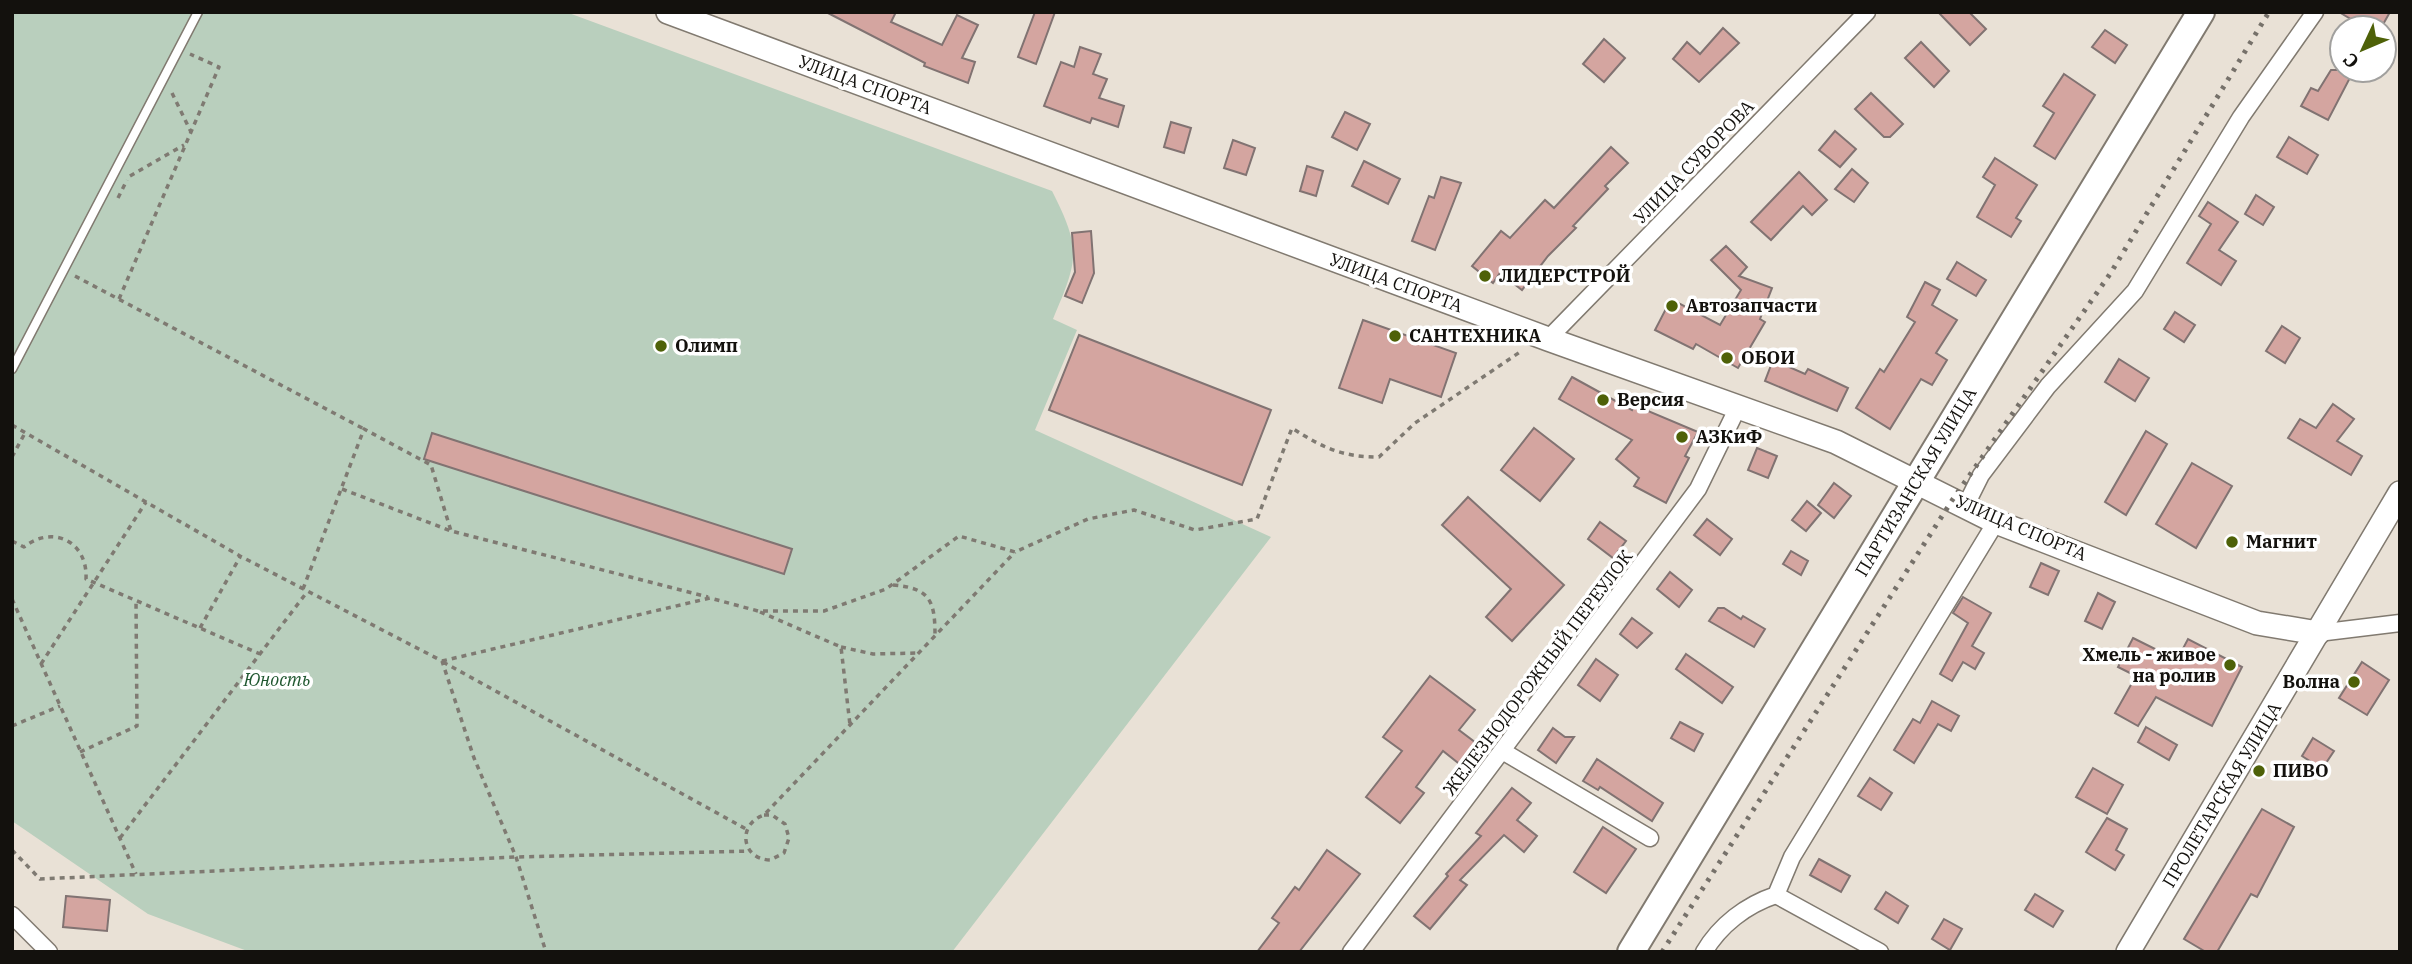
<svg xmlns="http://www.w3.org/2000/svg" width="2412" height="964" font-family="'IBM Plex Serif',serif">
  <style>
    .green { fill: #b9cfbd }
    .building { fill: #d4a5a0; stroke: #817372; stroke-width: 2 }
    .lines { fill: none; stroke-linecap: round; stroke-linejoin: round }
    .lane-casing { stroke: #817a70; stroke-width: 11 }
    .street-casing { stroke: #817a70; stroke-width: 19 }
    .secondary-casing { stroke: #817a70; stroke-width: 26 }
    .primary-casing { stroke: #817a70; stroke-width: 30 }
    .path { stroke: #7f7a72; stroke-width: 3.5; stroke-dasharray: 5 5; stroke-linecap: butt }
    .lane { stroke: #fff; stroke-width: 8 }
    .street { stroke: #fff; stroke-width: 16 }
    .secondary { stroke: #fff; stroke-width: 23 }
    .primary { stroke: #fff; stroke-width: 26 }
    .rail { stroke: #76716a; stroke-width: 5; stroke-dasharray: 3.5 7; stroke-linecap: butt }
    .poi-dot { fill: #4e6108; stroke: #fff; stroke-width: 2.5 }
    .labels { text-anchor: middle; stroke-width: 7; stroke-linejoin: round; paint-order: stroke }
    .street-label { font-size: 18px; fill: #13110d; stroke: #fff }
    .poi-label { font-size: 18px; font-weight: bold; fill: #13110d; stroke: #fff; text-anchor: start }
    .park-label { font-size: 18px; font-style: italic; fill: #215831; stroke: #fff }
  </style>
  <rect width="100%" height="100%" fill="#e9e1d6"/>
  <path class="green" d="M12,12H566L1052,191C1082,250 1078,260 1053,319L1077,330L1035,430L1271,537L952,952H250L148,914L12,821Z"/>
  <g class="building">
    <polygon points="826,12 896,12 891,22 942,45 957,15 978,25 962,58 975,62 968,83 924,66 925,63"/>
    <polygon points="1035,12 1055,12 1036,64 1018,57"/>
    <polygon points="1938,12 1969,12 1986,29 1970,45"/>
    <polygon points="2339,12 2390,12 2381,28 2366,28"/>
    <polygon points="1723,28 1739,43 1699,82 1673,59 1687,42 1700,54"/>
    <polygon points="2105,30 2127,45 2115,63 2092,47"/>
    <polygon points="1604,39 1625,58 1604,82 1583,64"/>
    <polygon points="1921,42 1949,71 1934,87 1905,58"/>
    <polygon points="1080,47 1101,54 1093,74 1107,79 1099,98 1124,106 1118,127 1092,118 1090,123 1044,106 1061,62 1074,67"/>
    <polygon points="2331,70 2354,70 2328,120 2301,106 2311,88 2318,91"/>
    <polygon points="2064,74 2095,95 2055,159 2034,146 2054,113 2043,106"/>
    <polygon points="1871,93 1903,124 1890,137 1884,137 1855,109"/>
    <polygon points="1345,112 1370,124 1357,150 1332,137"/>
    <polygon points="1171,122 1191,128 1184,153 1164,147"/>
    <polygon points="1835,131 1856,149 1840,167 1819,150"/>
    <polygon points="2289,137 2318,155 2307,174 2277,157"/>
    <polygon points="1233,140 1255,148 1246,175 1224,168"/>
    <polygon points="1611,147 1628,163 1605,186 1608,189 1573,226 1576,228 1548,256 1522,290 1500,273 1493,283 1472,266 1501,231 1510,238 1545,200 1554,208"/>
    <polygon points="1995,158 2037,185 2016,218 2021,221 2011,237 1977,217 1995,185 1983,177"/>
    <polygon points="1364,161 1400,179 1388,204 1352,186"/>
    <polygon points="1307,166 1323,171 1316,196 1300,191"/>
    <polygon points="1852,169 1868,183 1854,202 1835,189"/>
    <polygon points="1799,172 1827,200 1812,215 1803,206 1771,240 1751,222"/>
    <polygon points="1441,177 1461,183 1435,250 1412,241 1429,196 1434,198"/>
    <polygon points="2256,195 2274,207 2263,225 2245,214"/>
    <polygon points="2208,202 2238,222 2219,250 2236,261 2221,285 2187,263 2211,224 2199,216"/>
    <polygon points="1091,231 1094,273 1082,303 1065,296 1075,272 1072,233"/>
    <polygon points="1726,246 1747,267 1739,276 1772,288 1760,319 1765,322 1738,368 1696,344 1693,349 1655,330 1671,299 1720,325 1741,290 1711,260"/>
    <polygon points="1957,262 1986,280 1976,296 1947,279"/>
    <polygon points="1925,282 1940,290 1932,305 1957,320 1936,353 1947,360 1932,385 1921,379 1890,429 1856,408 1880,369 1884,372 1915,322 1907,317"/>
    <polygon points="2175,312 2195,325 2184,342 2164,329"/>
    <polygon points="1363,320 1456,353 1441,397 1390,379 1382,403 1339,388"/>
    <polygon points="2282,326 2300,338 2285,363 2266,351"/>
    <polygon points="1079,335 1271,410 1242,485 1049,410"/>
    <polygon points="2119,359 2149,378 2135,401 2105,382"/>
    <polygon points="1773,360 1805,374 1808,369 1848,388 1837,411 1765,381"/>
    <polygon points="1572,377 1632,410 1634,405 1698,432 1685,456 1689,458 1666,503 1634,486 1639,478 1616,459 1632,440 1559,399"/>
    <polygon points="2333,404 2354,419 2337,441 2362,456 2351,475 2288,438 2300,419 2316,428"/>
    <polygon points="1534,428 1574,459 1540,501 1501,470"/>
    <polygon points="2146,431 2167,444 2126,515 2105,502"/>
    <polygon points="432,433 792,549 784,574 424,459"/>
    <polygon points="1757,448 1777,456 1768,478 1748,470"/>
    <polygon points="2192,463 2232,486 2196,548 2156,524"/>
    <polygon points="1834,483 1851,496 1834,518 1818,505"/>
    <polygon points="1468,497 1564,585 1512,641 1486,617 1511,589 1442,525"/>
    <polygon points="1807,501 1821,513 1806,531 1792,520"/>
    <polygon points="1707,519 1732,539 1720,555 1694,535"/>
    <polygon points="1600,522 1626,541 1613,558 1588,539"/>
    <polygon points="1791,551 1808,561 1801,575 1783,564"/>
    <polygon points="2041,563 2059,571 2048,595 2030,587"/>
    <polygon points="1670,572 1692,590 1679,607 1657,589"/>
    <polygon points="2098,593 2115,602 2102,629 2085,621"/>
    <polygon points="1963,597 1991,613 1972,646 1984,653 1975,669 1963,662 1952,681 1940,674 1968,623 1953,613"/>
    <polygon points="1718,608 1724,608 1741,619 1743,616 1765,629 1754,647 1709,621"/>
    <polygon points="1632,618 1652,633 1637,648 1620,634"/>
    <polygon points="2133,638 2177,660 2188,639 2242,667 2212,726 2156,697 2138,726 2115,713 2136,676 2118,667"/>
    <polygon points="1686,654 1733,687 1722,703 1676,669"/>
    <polygon points="1596,659 1618,675 1600,701 1578,685"/>
    <polygon points="2362,662 2389,680 2367,715 2339,698"/>
    <polygon points="1430,676 1475,710 1459,730 1484,749 1467,770 1443,751 1416,787 1424,793 1400,823 1366,797 1402,751 1383,737"/>
    <polygon points="1932,701 1959,716 1951,731 1938,724 1914,763 1894,750 1913,719 1920,723"/>
    <polygon points="1680,722 1703,734 1694,751 1671,738"/>
    <polygon points="2146,727 2177,745 2169,760 2138,742"/>
    <polygon points="1553,728 1565,737 1574,737 1556,763 1538,750"/>
    <polygon points="2313,738 2334,751 2322,769 2302,756"/>
    <polygon points="1597,759 1663,803 1652,821 1600,787 1598,790 1583,781"/>
    <polygon points="2093,768 2123,785 2107,814 2076,797"/>
    <polygon points="1870,778 1892,793 1881,810 1858,796"/>
    <polygon points="1512,788 1531,803 1517,820 1537,836 1524,852 1504,835 1460,880 1467,885 1430,929 1414,916 1448,876 1446,874 1481,836 1476,833"/>
    <polygon points="2262,809 2294,827 2257,897 2251,894 2217,952 2206,952 2184,939"/>
    <polygon points="2107,818 2127,829 2116,850 2124,855 2115,870 2086,852"/>
    <polygon points="1603,827 1636,849 1606,893 1574,872"/>
    <polygon points="1327,850 1360,874 1299,952 1257,952 1279,923 1272,918 1295,887 1299,890"/>
    <polygon points="1819,859 1850,876 1841,892 1810,875"/>
    <polygon points="1886,892 1908,906 1898,923 1875,909"/>
    <polygon points="2035,894 2063,911 2053,927 2025,910"/>
    <polygon points="66,896 110,900 107,931 63,927"/>
    <polygon points="1944,919 1962,929 1950,950 1932,939"/>
  </g>
  <g class="lines">
    <defs>
      <polyline id="lane" points="12,369 198,12"/>
      <g id="street">
        <polyline points="1548,339 1867,12"/>
        <polyline points="1966,505 1981,475 2048,386 2135,291 2241,117 2315,12"/>
        <polyline points="2318,633 2400,623"/>
        <polyline points="1504,752 1650,838"/>
        <polyline points="1776,895 1880,952"/>
        <polyline points="12,915 49,952"/>
        <polyline points="1351,952 1698,489 1738,407"/>
        <path d="M1704,952C1720,925 1746,905 1776,895L1792,857L1996,522"/>
      </g>
      <g id="secondary">
        <polyline points="668,12 1548,339 1836,442 1996,522 2257,623 2318,633"/>
        <polyline points="2128,952 2400,493"/>
      </g>
      <polyline id="primary" points="1631,952 2201,12"/>
    </defs>
    <use href="#lane" class="lane-casing"/>
    <use href="#street" class="street-casing"/>
    <use href="#secondary" class="secondary-casing"/>
    <use href="#primary" class="primary-casing"/>
    <g class="path">
      <polyline points="172,93 191,132"/>
      <polyline points="130,176 184,145"/>
      <polyline points="118,198 127,180"/>
      <polyline points="75,276 364,429"/>
      <polyline points="119,299 219,67 190,54"/>
      <polyline points="12,425 240,556 442,661 474,758 516,857 546,952"/>
      <polyline points="12,457 25,433"/>
      <polyline points="342,489 451,531 708,597"/>
      <path d="M12,541L24,547C53,524 88,542 86,579L260,654"/>
      <path d="M893,585C930,588 935,601 935,635"/>
      <polyline points="303,589 364,429 431,465 451,531"/>
      <polyline points="12,599 136,874"/>
      <polyline points="760,612 841,647 850,725"/>
      <polyline points="200,628 240,557"/>
      <polyline points="841,647 873,654 918,653"/>
      <path d="M442,661L710,598L758,611H824L886,589L959,536L1015,552L1088,519L1134,510L1195,530L1257,519L1292,428C1323,448 1342,457 1379,457L1415,423L1520,352"/>
      <polyline points="443,662 746,829"/>
      <polyline points="41,664 146,502"/>
      <polyline points="12,726 60,706"/>
      <polyline points="80,752 137,726 136,601"/>
      <path d="M764,815H772L785,824L789,838L784,853L770,860C741,859 737,824 764,815L1015,552"/>
      <polyline points="120,838 307,592"/>
      <polyline points="12,850 40,879 516,857 749,851"/>
    </g>
    <use href="#lane" class="lane"/>
    <use href="#street" class="street"/>
    <use href="#secondary" class="secondary"/>
    <use href="#primary" class="primary"/>
    <polyline class="rail" points="1662,952 1953,499 2110,274 2269,12"/>
  </g>
  <g class="poi-dot">
    <circle cx="1485" cy="276" r="7"/>
    <circle cx="1672" cy="306" r="7"/>
    <circle cx="1395" cy="336" r="7"/>
    <circle cx="661" cy="346" r="7"/>
    <circle cx="1727" cy="358" r="7"/>
    <circle cx="1603" cy="400" r="7"/>
    <circle cx="1682" cy="437" r="7"/>
    <circle cx="2232" cy="542" r="7"/>
    <circle cx="2230" cy="665" r="7"/>
    <circle cx="2354" cy="682" r="7"/>
    <circle cx="2259" cy="771" r="7"/>
  </g>
  <g class="labels">
    <g class="street-label">
      <text transform="translate(865 85) rotate(20)" y="6">УЛИЦА СПОРТА</text>
      <text transform="translate(1694 162) rotate(-46)" y="6">УЛИЦА СУВОРОВА</text>
      <text transform="translate(1396 283) rotate(20)" y="6">УЛИЦА СПОРТА</text>
      <text transform="translate(1916 482) rotate(-59)" y="6">ПАРТИЗАНСКАЯ УЛИЦА</text>
      <text transform="translate(2021 528) rotate(23)" y="6">УЛИЦА СПОРТА</text>
      <text transform="translate(1538 673) rotate(-53)" y="6">ЖЕЛЕЗНОДОРОЖНЫЙ ПЕРЕУЛОК</text>
      <text transform="translate(2222 795) rotate(-59)" y="6">ПРОЛЕТАРСКАЯ УЛИЦА</text>
    </g>
    <g class="poi-label">
      <text x="1499" y="282">ЛИДЕРСТРОЙ</text>
      <text x="1686" y="312">Автозапчасти</text>
      <text x="1409" y="342">САНТЕХНИКА</text>
      <text x="675" y="352">Олимп</text>
      <text x="1741" y="364">ОБОИ</text>
      <text x="1617" y="406">Версия</text>
      <text x="1696" y="443">АЗКиФ</text>
      <text x="2246" y="548">Магнит</text>
      <text x="2216" y="661" text-anchor="end">Хмель - живое<tspan x="2216" dy="21">на ролив</tspan></text>
      <text x="2340" y="688" text-anchor="end">Волна</text>
      <text x="2273" y="777">ПИВО</text>
    </g>
    <g class="park-label">
      <text x="277" y="686">Юность</text>
    </g>
  </g>
  <rect width="2412" height="964" fill="none" stroke="#13110d" stroke-width="28"/>
  <g transform="translate(2363 49) rotate(226)"><circle r="33" fill="#ffffff" stroke="#a1a09e" stroke-width="2"/>
  <path d="M0-5L12 26L0 18L-12 26Z" fill="#4e6108"/>
  <text y="-10" font-size="19" font-weight="bold" text-anchor="middle" fill="#13110d">С</text>
  </g>
</svg>
